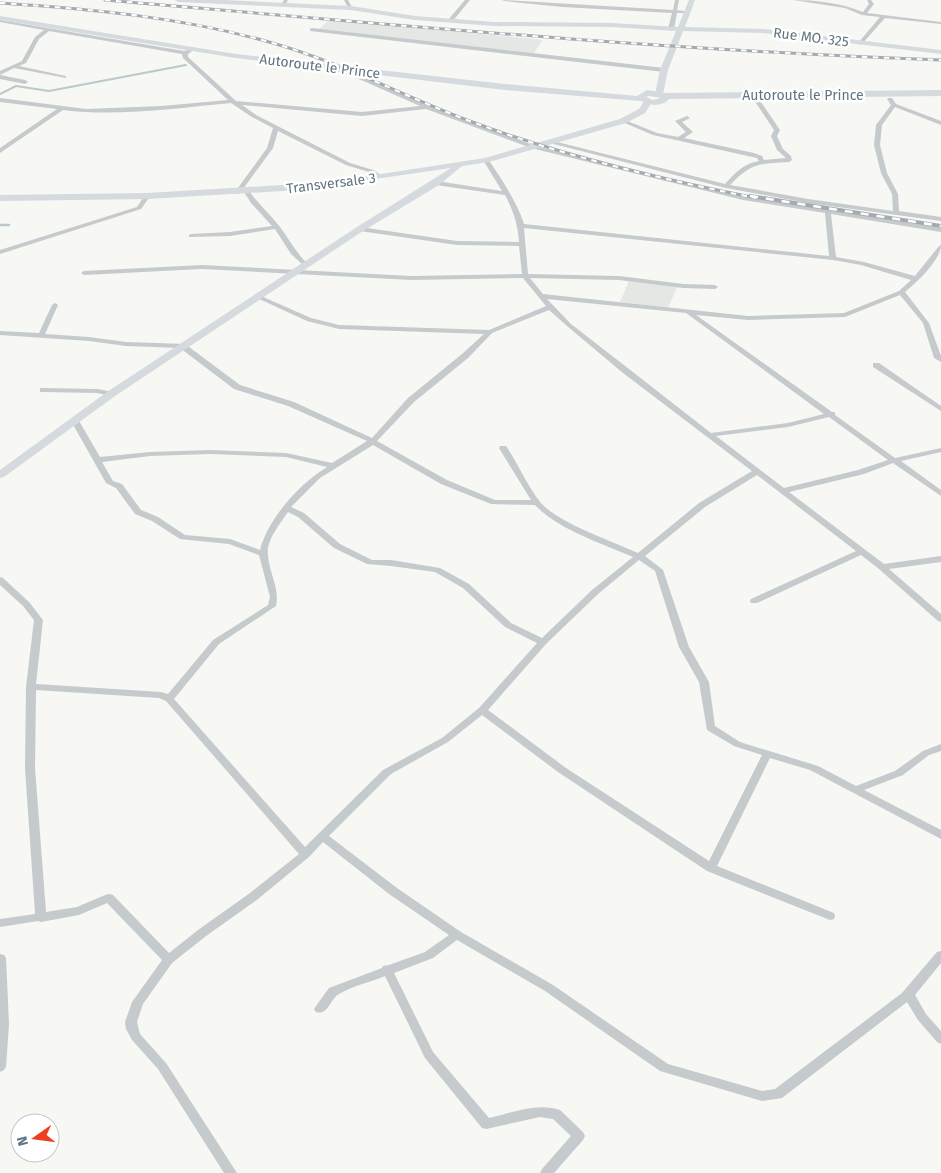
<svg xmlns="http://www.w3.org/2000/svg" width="941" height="1173" font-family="'Fira Sans',sans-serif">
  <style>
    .built { fill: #e5e7e5 }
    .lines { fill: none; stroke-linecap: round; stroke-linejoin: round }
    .stream-far1 { stroke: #bac9cb; stroke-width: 2 }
    .stream { stroke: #bac9cb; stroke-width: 2.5 }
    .street { fill: #c5cacc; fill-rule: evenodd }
    .secondary { fill: #d5dade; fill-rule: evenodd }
    .primary { fill: #d5dade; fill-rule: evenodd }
    .rail-far1-casing { stroke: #a3abb0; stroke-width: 3 }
    .rail-casing { stroke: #a3abb0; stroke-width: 4 }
    .rail-far1 { stroke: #fff; stroke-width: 2; stroke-dasharray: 5.5; stroke-linecap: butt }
    .rail { stroke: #fff; stroke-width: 2.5; stroke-dasharray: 8; stroke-linecap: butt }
    .labels { text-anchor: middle; stroke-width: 5; stroke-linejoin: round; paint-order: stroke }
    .far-street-label { font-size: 14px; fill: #607581; stroke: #fff }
  </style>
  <rect width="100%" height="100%" fill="#f7f7f4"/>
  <g class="built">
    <polygon points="330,19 543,40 534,53 317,31"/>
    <polygon points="629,281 677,287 668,308 620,302"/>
  </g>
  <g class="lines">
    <polyline class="stream-far1" points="0,94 16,86 49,91 186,65"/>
    <polyline class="stream" points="0,225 9,225"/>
    <g class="street">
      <polygon points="284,0 288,0 285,5 281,5"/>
      <polygon points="344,0 348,0 353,9 349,9"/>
      <polygon points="465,0 470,0 452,22 448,22 448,20"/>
      <polygon points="502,0 673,10 675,0 679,0 677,10 690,12 688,13 677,13 674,29 671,31 668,29 672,13 562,7 504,1"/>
      <path d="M793,0C816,0 841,3 863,12L869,4L867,0H871L874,4L867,13L941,22V24L885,18L861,45L858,43L859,42L880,17L862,15L845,8Z"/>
      <path d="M0,20L184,51L192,49V51L188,54V57L236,101L362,112L420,106L343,72H335L332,70L335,68H344L429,106L535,146L743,196L941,228V232L831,214L836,257L864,262L915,276L939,246L941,245C941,260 916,283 905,292L929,323L941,356V362L934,358L923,323L900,295L845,317L748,320L696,315L832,412H835V415L895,458L941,448V452L901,461L941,490V496L893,463L864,474L789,492L884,564L941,556V562L889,569L941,614V622L938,621L879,569L861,555L757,603H751L750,601L751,599L856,551L757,475L705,507L645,556L663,570L689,647L709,682L715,726L740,742L818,766L856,786L895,771L923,751L941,744V751L929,755L903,775L864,790L941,830V839L810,770L770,758L717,866L834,913L835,916L834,919L830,920L707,871L558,772L482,715L448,742L391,774L329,836L397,888L461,932L553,985L668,1064L762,1091L775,1089L902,993L937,952L941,951V963L915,995L926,1014L941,1031V1044L937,1042L918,1020L907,1002L782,1098L762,1101L660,1071L545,991L457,940L433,958L394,973L433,1052L489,1118C511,1113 538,1102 560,1110L583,1132L585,1136L583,1140L554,1173H540L542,1169L571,1136L553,1119L540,1117L486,1129L482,1128L425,1058L385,976C371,982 352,986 339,994C330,999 328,1016 316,1012L314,1009L316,1006L329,988L382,968L383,966L389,965L425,952L449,935L389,894L323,842L309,857L258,899L206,936L172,963L143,1004L137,1022L140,1034L166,1063L237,1173H224L158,1069L132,1040L126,1029L125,1022L132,1002L162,960L107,903L79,915L41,922L38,921L0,927V919L35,914L25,768L26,687L34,620L23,606L0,585V577L3,578L29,602L43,620L36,684L161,692L168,694L213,640L268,605L270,597L259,555L229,544L180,539L152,521L135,514L116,488L106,483L71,421L72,419H78L100,457L150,452L210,450L286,453L332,463L367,441L288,406L234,389L180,348L126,346L89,341L0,335V331L39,333L52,305L55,303L57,304L58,305L45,334L89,337L126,342L185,344L240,385L294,402L372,438L408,398L462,354L484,334L339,329L307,321L257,298V296H261L311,318L339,325L489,330L546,306L523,278L411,280L202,269L84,275L81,273L84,271L202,265L411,276L522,274L519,246L457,245L360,231L357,229L360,227L457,241L519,242C518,224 513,210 505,195L436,185L433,183L436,181L502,191L483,160L486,158L488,159C502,180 516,200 524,224L829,256L825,213L743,200L531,148L426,109L362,116L242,105L256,115L350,163L373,170L384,177L379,178L369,172L346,165L278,131L273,148L240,193L238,194L235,192L267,148L273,128L252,117L231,103C176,108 118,117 63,110L0,153V148L57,109L0,102V98L86,109L162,106L228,100L183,58L182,54L49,31L39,39L26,63L19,66L66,76V78L14,68L0,75V71L22,61L35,37L44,30L0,22ZM524,228L833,260L861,265L911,280L899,291L844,313L748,316L543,294L530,278L619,280L683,288L715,289L718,287L715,285L683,284L619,276L528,274ZM547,299L686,313L824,414L788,423L711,433L629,369L571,324ZM549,310L567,326L623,373L752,471L699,503L638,553C612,541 558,523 540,502C527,485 518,464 506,446H500L499,448L531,500H495L447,480L377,441L414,402L468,358L492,333ZM829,417L888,460L858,470L784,488L716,436L788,427ZM373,445L441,484L491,504L535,505C559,530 601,543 633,557L592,590L542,638L511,623L469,584L440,568L391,560H372L340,544L304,513L291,507L320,478ZM210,454L286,457L327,467C299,484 268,519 260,550L230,539L185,535L158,517L141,510L122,484L113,481L102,462L150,456ZM288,512L298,517L334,548L367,564L391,566L435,572L463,588L505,627L537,643L479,708L442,738L383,770L305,847L174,699L219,644L276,606C280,588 269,573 268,555C266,540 280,524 288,512ZM639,560L655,571L679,647L699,682L707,730L734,746L762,755L709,861L566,768L488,710L546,644L598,594ZM36,690L159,698L166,701L299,854L250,893L198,930L169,953L113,895L109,894L105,895L77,907L46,912L35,768Z"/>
      <polygon points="312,28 664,68 667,70 664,72 310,31 310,29"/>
      <polygon points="292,61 296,64 315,65 318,67 315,69 295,67 289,63"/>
      <polygon points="0,75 25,80 28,82 25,84 0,79"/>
      <path d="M888,98H892L896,104L941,121V125L895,107L882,125L880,145L887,173L898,194L899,211L941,217V221L808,203L726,188L546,142L549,140L725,184C734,174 744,163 759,161L757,158L653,135L620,121L625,120L657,133L678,137L686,132L675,121L687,116L690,118L682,122L693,132L684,138L754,153L762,156L764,160L786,158L777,150L771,136L774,130L754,100L757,98L759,99L780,130L777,136L783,149L791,156L792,160L789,162C760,164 752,162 730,185L808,199L893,211L892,194L881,173L874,145L876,125L891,105L887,99Z"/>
      <path d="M245,191H249C258,204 270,214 280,227C289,239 296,253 308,264V266H304L291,254L275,229L230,236L189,237V235L191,234L230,232L272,226L251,203L244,192Z"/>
      <polygon points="145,195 150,196 141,209 0,254 0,250 137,207"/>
      <polygon points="873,363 879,363 941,406 941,411 873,367"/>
      <polygon points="40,388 97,389 114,392 115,394 111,396 97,393 43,392 40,392"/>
      <polygon points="0,954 4,955 6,958 9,1024 6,1067 4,1070 0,1072"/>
    </g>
    <g class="secondary">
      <polygon points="175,0 223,0 351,6 415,16 494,22 611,23 678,27 689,0 695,0 685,27 764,29 941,50 941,54 764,33 683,31 668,70 663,94 659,96 655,94 660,70 676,31 611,27 494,26 415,20 351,10 178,2"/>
      <polygon points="645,100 652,102 645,113 626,123 489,162 462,166 439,185 363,231 115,396 4,477 0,478 0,470 107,392 357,227 451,168 299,190 147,199 0,201 0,195 147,193 299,184 381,174 485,158 620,119 639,109"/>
    </g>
    <path class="primary" d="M0,16L236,54L505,84L637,96L647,90L665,93L941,90V96L669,99C662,107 650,106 641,101L505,90L236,58L0,20ZM649,96L661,98L653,100L646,97Z"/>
    <defs>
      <g id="rail-far1">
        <path d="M105,0C384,24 662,50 941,60"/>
        <path d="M0,3C91,9 181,17 269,42C338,61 401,95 467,120C559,155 660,179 756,198"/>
      </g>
      <polyline id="rail" points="750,196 941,226"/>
    </defs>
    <use href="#rail-far1" class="rail-far1-casing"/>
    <use href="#rail" class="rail-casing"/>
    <use href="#rail-far1" class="rail-far1"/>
    <use href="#rail" class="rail"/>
  </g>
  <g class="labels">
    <g class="far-street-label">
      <text transform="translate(811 37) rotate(7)" y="5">Rue MO. 325</text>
      <text transform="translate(320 66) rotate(7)" y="5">Autoroute le Prince</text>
      <text x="803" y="100">Autoroute le Prince</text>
      <text transform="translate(331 183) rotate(-7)" y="5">Transversale 3</text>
    </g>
  </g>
  <g transform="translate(35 1138) rotate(256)"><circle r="24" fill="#ffffff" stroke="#bfc8cd"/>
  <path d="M0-4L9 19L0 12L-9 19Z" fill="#ed3f1e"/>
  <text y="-8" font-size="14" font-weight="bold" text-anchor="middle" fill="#607581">N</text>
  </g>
</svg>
